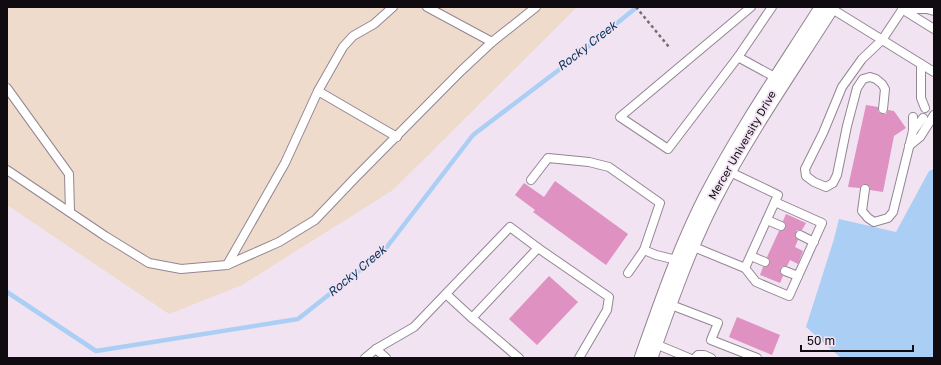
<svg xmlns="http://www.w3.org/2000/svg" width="941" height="365" font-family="'Golos Text',sans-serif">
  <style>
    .commercial { fill: #eedbcb }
    .water { fill: #abcef5 }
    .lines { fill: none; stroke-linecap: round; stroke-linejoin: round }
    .stream { stroke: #abcef5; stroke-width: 4.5 }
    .building { fill: #df91c1 }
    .lane-casing { stroke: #938693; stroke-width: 10 }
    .secondary-casing { stroke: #938693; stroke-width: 24 }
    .path { stroke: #766e77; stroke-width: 2.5; stroke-dasharray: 3 3; stroke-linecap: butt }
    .lane { stroke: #fff; stroke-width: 8 }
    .secondary { stroke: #fff; stroke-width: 22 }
    .labels { text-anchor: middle; stroke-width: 3.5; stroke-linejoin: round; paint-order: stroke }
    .street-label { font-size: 11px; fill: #0f0b10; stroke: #f1e3f2 }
    .water-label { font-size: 12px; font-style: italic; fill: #063159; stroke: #f1e3f2 }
  </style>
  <rect width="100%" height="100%" fill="#f1e3f2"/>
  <polygon class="commercial" points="7,7 577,7 393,190 242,285 169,314 7,205"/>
  <polygon class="water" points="934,169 934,358 841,358 806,327 834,239 839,219 896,232 929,171"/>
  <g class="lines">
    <polyline class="stream" points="7,292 96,351 298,319 383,252 473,135 564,66 637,7"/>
  </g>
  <g class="building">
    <polygon points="866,105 878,107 878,112 882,114 886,114 888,110 894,111 906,128 894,136 883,192 870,190 870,187 866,184 863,184 860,188 848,187"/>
    <polygon points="555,181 628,234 606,265 533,212 535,210 515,195 524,183 544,197"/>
    <polygon points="786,214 806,223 802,230 797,230 795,235 798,240 795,247 803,251 798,264 790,260 787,266 781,267 780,272 783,276 780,283 760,275 763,267 766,267 770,264 770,261 767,257 779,231 782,231 786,228 786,225 783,221"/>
    <polygon points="549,276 578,302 537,345 509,319"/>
    <polygon points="737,317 780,335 772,355 729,337"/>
  </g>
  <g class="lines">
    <defs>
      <g id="lane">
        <polyline points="427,7 492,42"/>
        <polyline points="751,7 620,117 668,149 738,57 772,7"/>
        <polyline points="829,7 934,72"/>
        <polyline points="902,9 934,29"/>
        <polyline points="903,9 927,9 934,11"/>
        <polyline points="738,57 780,80"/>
        <polyline points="921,64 921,98 925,108"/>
        <polyline points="7,88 69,174 70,212"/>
        <polyline points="318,91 397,137"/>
        <polyline points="883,109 885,89 882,84 876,79 870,77 863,79 857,88 847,126 837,175 833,183 826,187 814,182 806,176 805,169 823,133 842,87 862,59 882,40 904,7"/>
        <polyline points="913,131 923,118"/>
        <polyline points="909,146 920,137 934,115"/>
        <polyline points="7,170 105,236 149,263 181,269 227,265 279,242 315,220 356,177 461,71 492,42 536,7"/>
        <polyline points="531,180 548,158 589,162 609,167 660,203 644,250"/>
        <polyline points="865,189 862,211 868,218 874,222 888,218 893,212 913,131 913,117"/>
        <polyline points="767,220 781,226"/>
        <polyline points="800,235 814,242"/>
        <polyline points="689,245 745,268 778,195 726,170"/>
        <polyline points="751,256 765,262"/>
        <polyline points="227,265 285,163 318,91 343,47 353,36 374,24 393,7"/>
        <polyline points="745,268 756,282 789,296 822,223 775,202"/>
        <polyline points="785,271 798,276"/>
        <polyline points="628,273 644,250 656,255 681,261"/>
        <polyline points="446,294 472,318"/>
        <polyline points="666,303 718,323 711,340 757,358"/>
        <polyline points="653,343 689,358"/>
        <polyline points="376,349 414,327 510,227 538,248 609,297 607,310 579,358"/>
        <polyline points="365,358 376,349 386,358"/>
        <polyline points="519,358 472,318 538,248"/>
        <polyline points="695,358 698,355 704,355 711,358"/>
      </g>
      <path id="secondary" d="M646,358C665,304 684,249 710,198C744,132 787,70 827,7"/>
    </defs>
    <use href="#lane" class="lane-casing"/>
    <use href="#secondary" class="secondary-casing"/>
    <polyline class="path" points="636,7 669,47"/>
    <use href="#lane" class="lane"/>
    <use href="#secondary" class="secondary"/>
  </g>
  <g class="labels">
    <g class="street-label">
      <text transform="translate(742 145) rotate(-60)" y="4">Mercer University Drive</text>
    </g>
    <g class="water-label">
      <text transform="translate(587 46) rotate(-38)" y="4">Rocky Creek</text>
      <text transform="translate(357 271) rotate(-40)" y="4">Rocky Creek</text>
    </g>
  </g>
  <rect width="941" height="365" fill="none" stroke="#0f0b10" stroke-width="16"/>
  <path d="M801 345v6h112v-6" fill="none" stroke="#0f0b10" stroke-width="2"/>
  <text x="807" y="345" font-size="12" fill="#0f0b10" stroke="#f1e3f2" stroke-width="3" paint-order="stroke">50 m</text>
</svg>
